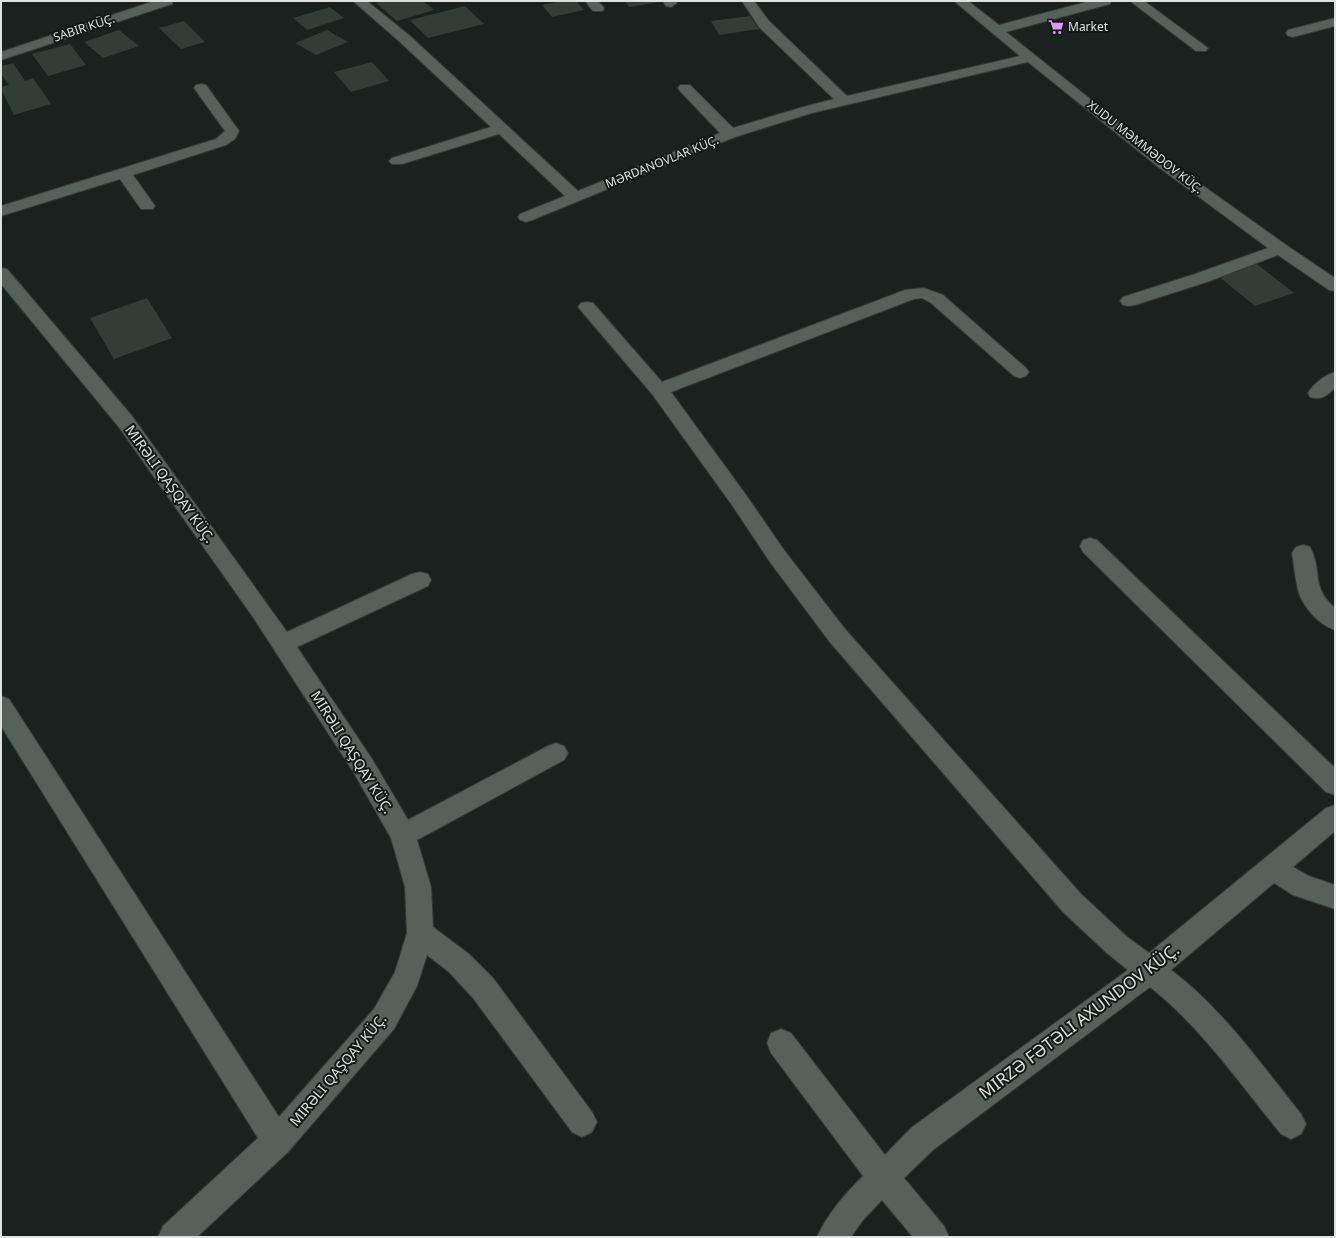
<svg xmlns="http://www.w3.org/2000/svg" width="1336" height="1238" font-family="'Noto Sans',sans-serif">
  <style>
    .building { fill: #343c38 }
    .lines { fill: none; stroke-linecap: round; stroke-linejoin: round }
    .minor-casing { stroke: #353a38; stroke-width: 2 }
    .minor { fill: #58605c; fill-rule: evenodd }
    .labels { text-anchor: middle; stroke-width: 4; stroke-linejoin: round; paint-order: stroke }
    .far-poi-label { font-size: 12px; fill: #dde2e0; stroke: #111815; text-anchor: start }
    .far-street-label { font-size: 12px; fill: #dde2e0; stroke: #111815 }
    .street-label { font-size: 14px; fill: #dde2e0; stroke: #111815 }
    .near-street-label { font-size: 17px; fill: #dde2e0; stroke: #111815 }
  </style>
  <rect width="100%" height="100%" fill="#1a211e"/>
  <g class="building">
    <polygon points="382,1 423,1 434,10 397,21 376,3"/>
    <polygon points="562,1 576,1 584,10 552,17 542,5"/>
    <polygon points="625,1 660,1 660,2 629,7"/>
    <polygon points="465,6 484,24 428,38 410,20"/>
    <polygon points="330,7 344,18 307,30 293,18"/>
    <polygon points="750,16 759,29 719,35 711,21"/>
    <polygon points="184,21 205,42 181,49 159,28"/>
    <polygon points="119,30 139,46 103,58 84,42"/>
    <polygon points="327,30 348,42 316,55 295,43"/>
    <polygon points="70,44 86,65 48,76 32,54"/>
    <polygon points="372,62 389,81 351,92 334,72"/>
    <polygon points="13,63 25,81 33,78 51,104 14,115 1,89 1,87 9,85 1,74 1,66"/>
    <polygon points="1257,264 1294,293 1255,306 1218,276"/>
    <polygon points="147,298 172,338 114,359 90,318"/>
  </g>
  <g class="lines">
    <defs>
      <g id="minor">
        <polygon points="154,1 173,1 172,4 1,60 1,52"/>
        <polygon points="353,1 367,1 410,36 578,191 720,133 680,91 678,88 680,85 690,85 733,128 803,107 834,99 759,27 742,1 754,1 769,21 847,96 1020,56 954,1 968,1 999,25 1090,1 1111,1 1110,4 1006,32 1167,160 1286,245 1335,278 1335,291 1329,290 1278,255 1207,282 1135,305 1129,306 1123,305 1120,301 1123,297 1195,274 1268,248 1157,166 1028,62 812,113 735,137 532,220 526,222 520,220 518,217 520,214 565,196 499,134 402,164 392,164 389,161 392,158 491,127 400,42"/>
        <polygon points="585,1 598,1 604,8 603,11 593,11"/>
        <polygon points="663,1 676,1 677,3 671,7 666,6"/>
        <polygon points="1130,1 1144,1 1208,48 1206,51 1196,51"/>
        <polygon points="1335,18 1335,26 1293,37 1288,36 1286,33 1288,30"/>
        <polygon points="201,84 206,85 239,131 235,139 226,145 133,175 155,206 153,209 141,209 120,179 1,216 1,206 216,139 225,131 194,88 196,85"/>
        <polygon points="1,268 7,269 132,416 287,632 412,574 420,572 428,574 431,580 428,586 297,647 372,759 408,820 548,746 556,743 564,746 568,753 564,760 417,840 431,887 433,927 469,954 493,978 592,1112 597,1122 592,1132 582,1137 572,1132 473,998 449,972 427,955 417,986 394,1029 288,1152 197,1237 158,1237 163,1226 258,1138 1,726 1,696 9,699 279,1117 374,1009 395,972 407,933 405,887 391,838 354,773 253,617 118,426 1,284"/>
        <path d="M924,288L943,295L1026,368L1029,372L1026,376L1020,378L1014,376L931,303L922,298L914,299L671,392L746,495L784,550L845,629L1081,894L1126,936L1149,953L1326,808L1335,805V831L1293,867L1309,876L1335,885V909L1293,895L1274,883L1171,970C1222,1008 1261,1064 1301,1114L1306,1124L1301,1134L1291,1139L1281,1134C1240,1084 1201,1027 1150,987L933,1150L904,1178L944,1226L949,1237H913L882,1200L863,1220L851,1237H817C828,1213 845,1194 863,1176L771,1053L767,1043L771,1033L781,1029L791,1033L885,1155L911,1128L1128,970L1108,954L1063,912L829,641L770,562L732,505L652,394L578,307L581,303L587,302L593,303L662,382L905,290Z"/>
        <path d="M1335,372V388C1327,395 1322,401 1310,397L1308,393C1313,384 1325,375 1335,372Z"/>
        <polygon points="1090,538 1097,540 1335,768 1335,795 1326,792 1083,552 1080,546 1083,540"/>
        <path d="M1303,545L1310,547C1323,571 1310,587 1335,608V630C1319,625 1302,606 1298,590C1295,578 1294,565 1292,553L1296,547Z"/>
      </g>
    </defs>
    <use href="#minor" class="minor-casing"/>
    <use href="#minor" class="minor"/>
  </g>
  <defs>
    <symbol id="supermarket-bare" viewBox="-9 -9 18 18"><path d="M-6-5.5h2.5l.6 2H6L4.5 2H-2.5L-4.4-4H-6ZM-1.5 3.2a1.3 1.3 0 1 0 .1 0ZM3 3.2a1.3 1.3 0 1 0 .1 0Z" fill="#dc99f4" stroke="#111815" stroke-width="2.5" paint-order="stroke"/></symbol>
  </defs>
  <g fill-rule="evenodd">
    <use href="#supermarket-bare" x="1045" y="16" width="22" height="22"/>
  </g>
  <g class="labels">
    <g class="far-poi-label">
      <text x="1068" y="31">Market</text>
    </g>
    <g class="far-street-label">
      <text transform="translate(84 28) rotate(-18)" y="4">SABIR KÜÇ.</text>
      <text transform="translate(1145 147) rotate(38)" y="4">XUDU MƏMMƏDOV KÜÇ.</text>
      <text transform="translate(662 162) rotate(-22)" y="4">MƏRDANOVLAR KÜÇ.</text>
    </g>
    <g class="street-label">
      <text transform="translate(170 484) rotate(54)" y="5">MIRƏLI QAŞQAY KÜÇ.</text>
      <text transform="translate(352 752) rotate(58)" y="5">MIRƏLI QAŞQAY KÜÇ.</text>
      <text transform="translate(338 1070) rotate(-50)" y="5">MIRƏLI QAŞQAY KÜÇ.</text>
    </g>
    <g class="near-street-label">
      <text transform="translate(1079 1021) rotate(-37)" y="6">MIRZƏ FƏTƏLI AXUNDOV KÜÇ.</text>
    </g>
  </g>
  <rect width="1336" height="1238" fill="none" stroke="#dde2e0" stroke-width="4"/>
</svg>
